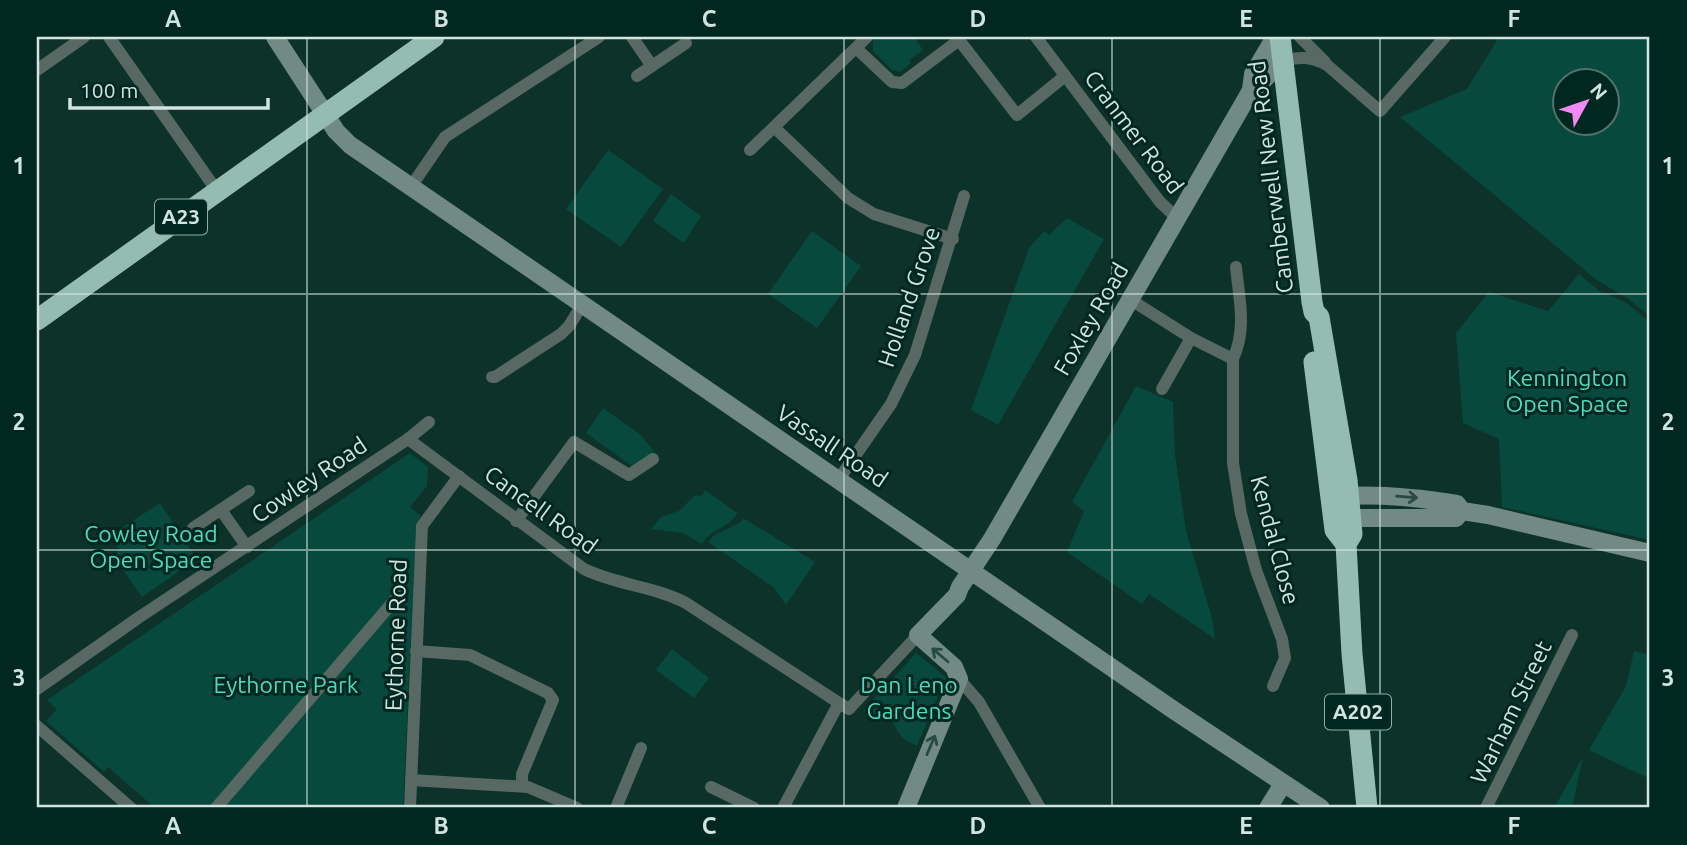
<svg xmlns="http://www.w3.org/2000/svg" width="1687" height="845" font-family="Ubuntu,sans-serif">
  <style>
    .green { fill: #08493d; fill-rule: evenodd }
    .lines { fill: none; stroke-linecap: round; stroke-linejoin: round }
    .street { stroke: #586863; stroke-width: 12 }
    .secondary { stroke: #718a83; stroke-width: 18 }
    .highway { stroke: #95bcb1; stroke-width: 21 }
    .oneway { stroke: #284a43 }
    .grid { fill: none; stroke: #d1e4df; stroke-width: 2; stroke-opacity: 0.55 }
    .labels { text-anchor: middle; stroke-width: 6; stroke-linejoin: round; paint-order: stroke }
    .shield { fill: #012820; stroke: #93aca6; stroke-width: 2 }
    .shield-label { font-size: 21px; font-weight: bold; fill: #d1e4df }
    .street-label { font-size: 23px; fill: #d1e4df; stroke: #012820 }
    .park-label { font-size: 23px; fill: #4edbbd; stroke: #012820 }
    .neatline { fill: none; stroke: #d1e4df; stroke-width: 2.5 }
    .grid-label { font-size: 23px; text-anchor: middle; font-weight: bold; fill: #d1e4df }
  </style>
  <rect width="100%" height="100%" fill="#0c322a"/>
  <g class="green">
    <polygon points="877,37 914,37 923,50 909,60 911,63 900,72 892,70 873,51 873,40"/>
    <path d="M1499,37H1650V316L1627,298L1598,281L1400,117L1467,89ZM1564,80H1606V122H1564Z"/>
    <polygon points="608,150 663,189 621,247 566,209"/>
    <polygon points="671,194 701,216 684,243 653,221"/>
    <polygon points="1067,218 1104,239 998,425 971,410 1029,248 1044,231 1049,235"/>
    <polygon points="812,231 861,266 817,328 768,294"/>
    <polygon points="1579,274 1600,291 1627,303 1650,322 1650,540 1502,507 1499,439 1463,423 1456,333 1489,292 1548,311"/>
    <polygon points="1136,386 1173,402 1175,455 1186,531 1212,618 1215,639 1149,594 1142,604 1067,552 1084,511 1072,502"/>
    <polygon points="603,408 642,436 654,452 632,466 586,433"/>
    <polygon points="410,453 428,467 427,486 410,507 421,516 416,527 403,808 155,808 108,767 104,772 46,721 57,709 47,700"/>
    <path d="M705,490L737,513C730,528 711,528 702,544L683,533L651,529L661,517L679,511L695,495L702,496Z"/>
    <polygon points="160,503 197,559 142,597 114,557 119,549 109,536"/>
    <polygon points="743,518 815,562 786,605 773,587 708,542 713,536 741,522"/>
    <polygon points="672,649 709,678 694,698 656,670"/>
    <polygon points="1634,651 1650,655 1650,779 1589,750 1626,686"/>
    <path d="M916,653L946,677L917,746C913,743 905,741 902,737C892,726 893,706 869,717L863,711Z"/>
    <polygon points="1583,757 1572,808 1554,808"/>
  </g>
  <g class="lines">
    <g class="street">
      <polyline points="109,37 217,191"/>
      <polyline points="632,37 652,66 686,43"/>
      <polyline points="867,37 774,127 848,198 874,214 953,239"/>
      <polyline points="1036,37 1160,202 1176,217"/>
      <polyline points="1300,37 1325,62"/>
      <polyline points="856,48 892,82 902,83 959,40 1017,115 1065,76"/>
      <path d="M1283,60C1301,57 1311,56 1327,65L1380,111L1445,37"/>
      <polyline points="37,70 84,37"/>
      <polyline points="637,76 652,66"/>
      <polyline points="750,150 774,127"/>
      <polyline points="410,188 445,137 599,37"/>
      <path d="M1236,267C1239,298 1247,329 1233,359V463L1241,514L1256,570L1282,639L1285,658L1273,686"/>
      <polyline points="1131,300 1191,338 1233,359"/>
      <polyline points="492,377 495,377 561,334 569,326 582,305"/>
      <polyline points="1162,389 1191,338"/>
      <path d="M408,439L584,569C617,585 653,586 686,603L839,703"/>
      <polyline points="839,479 891,404 915,355 964,196"/>
      <polyline points="221,510 247,547"/>
      <polyline points="516,521 574,442 629,475 653,459"/>
      <polyline points="193,528 249,491"/>
      <polyline points="416,651 470,655 548,693 553,700 522,774 522,786"/>
      <polyline points="959,679 979,702 1040,808"/>
      <polyline points="37,689 138,618 408,439 429,422"/>
      <polyline points="37,726 131,808"/>
      <polyline points="411,780 528,787 577,808"/>
      <polyline points="711,787 754,808"/>
      <polyline points="216,808 399,595"/>
      <polyline points="410,808 422,526 459,476"/>
      <polyline points="616,808 641,748"/>
      <polyline points="783,808 839,703 849,709 918,635"/>
      <polyline points="1486,808 1572,635"/>
    </g>
    <g class="secondary">
      <polyline points="275,37 336,131 350,145 1175,711 1321,808"/>
      <path d="M1251,90C1264,83 1271,70 1283,60"/>
      <path d="M1340,503L1347,496C1384,494 1420,498 1457,504L1462,511L1488,515L1650,553"/>
      <polyline points="1350,518 1456,518 1462,511"/>
      <polyline points="906,808 959,679 954,667 918,635 957,595 960,587 992,539 1246,99 1251,90 1253,74 1275,37"/>
      <polyline points="1268,808 1283,784"/>
    </g>
    <g class="highway">
      <polyline points="1280,37 1312,302 1314,312 1319,317 1347,480 1352,534 1346,544 1352,654 1367,808"/>
      <polyline points="37,320 434,37"/>
      <polyline points="1314,362 1335,530 1346,544"/>
    </g>
  </g>
  <defs><path id="oneway-shaft" d="M-6 0H5M1.5-3L5.5 0L1.5 3" fill="none" stroke-width="1.6" stroke-linecap="round" stroke-linejoin="round" transform="scale(1.75)"/></defs>
  <g class="oneway">
    <use href="#oneway-shaft" transform="translate(1407 497) rotate(5)"/>
    <use href="#oneway-shaft" transform="translate(940 655) rotate(-140)"/>
    <use href="#oneway-shaft" transform="translate(931 745) rotate(-67)"/>
  </g>
  <path class="grid" d="M307,37V808M575,37V808M844,37V808M1112,37V808M1380,37V808M37,294H1650M37,550H1650"/>
  <g class="labels">
    <g class="shield">
      <rect x="155" y="199.5" width="52" height="35" rx="5"/>
      <rect x="1325" y="694.5" width="66" height="35" rx="5"/>
    </g>
    <g class="shield-label">
      <text x="181" y="224">A23</text>
      <text x="1358" y="719">A202</text>
    </g>
    <g class="street-label">
      <text transform="translate(1134 132) rotate(53)" y="8">Cranmer Road</text>
      <text transform="translate(1271 177) rotate(-97)" y="8">Camberwell New Road</text>
      <text transform="translate(909 297) rotate(-71)" y="8">Holland Grove</text>
      <text transform="translate(1091 319) rotate(-60)" y="8">Foxley Road</text>
      <text transform="translate(832 446) rotate(34)" y="8">Vassall Road</text>
      <text transform="translate(309 480) rotate(-34)" y="8">Cowley Road</text>
      <text transform="translate(541 510) rotate(36)" y="8">Cancell Road</text>
      <text transform="translate(1275 540) rotate(75)" y="8">Kendal Close</text>
      <text transform="translate(396 635) rotate(-88)" y="8">Eythorne Road</text>
      <text transform="translate(1511 712) rotate(-64)" y="8">Warham Street</text>
    </g>
    <g class="park-label">
      <text x="1567" y="386">Kennington<tspan x="1567" dy="26">Open Space</tspan></text>
      <text x="151" y="542">Cowley Road<tspan x="151" dy="26">Open Space</tspan></text>
      <text x="286" y="693">Eythorne Park</text>
      <text x="909" y="693">Dan Leno<tspan x="909" dy="26">Gardens</tspan></text>
    </g>
  </g>
  <rect width="1687" height="845" fill="none" stroke="#012820" stroke-width="77"/>
  <g transform="translate(1586 102) rotate(50)"><circle r="33" fill="#012820" stroke="#54736c" stroke-width="2"/>
  <path d="M0-5L12 26L0 18L-12 26Z" fill="#f18af4"/>
  <text y="-10" font-size="19" font-weight="bold" text-anchor="middle" fill="#d1e4df">N</text>
  </g>
  <path d="M70 98v10h198v-10" fill="none" stroke="#d1e4df" stroke-width="3.5"/>
  <text x="80" y="98" font-size="21" fill="#d1e4df" stroke="#012820" stroke-width="5" paint-order="stroke">100 m</text>
  <rect x="38" y="38" width="1610" height="768" class="neatline"/>
  <g class="grid-label">
    <text x="173" y="27">A</text>
    <text x="441" y="27">B</text>
    <text x="709" y="27">C</text>
    <text x="978" y="27">D</text>
    <text x="1246" y="27">E</text>
    <text x="1514" y="27">F</text>
    <text x="19" y="174">1</text>
    <text x="1668" y="174">1</text>
    <text x="19" y="430">2</text>
    <text x="1668" y="430">2</text>
    <text x="19" y="686">3</text>
    <text x="1668" y="686">3</text>
    <text x="173" y="834">A</text>
    <text x="441" y="834">B</text>
    <text x="709" y="834">C</text>
    <text x="978" y="834">D</text>
    <text x="1246" y="834">E</text>
    <text x="1514" y="834">F</text>
  </g>
</svg>
